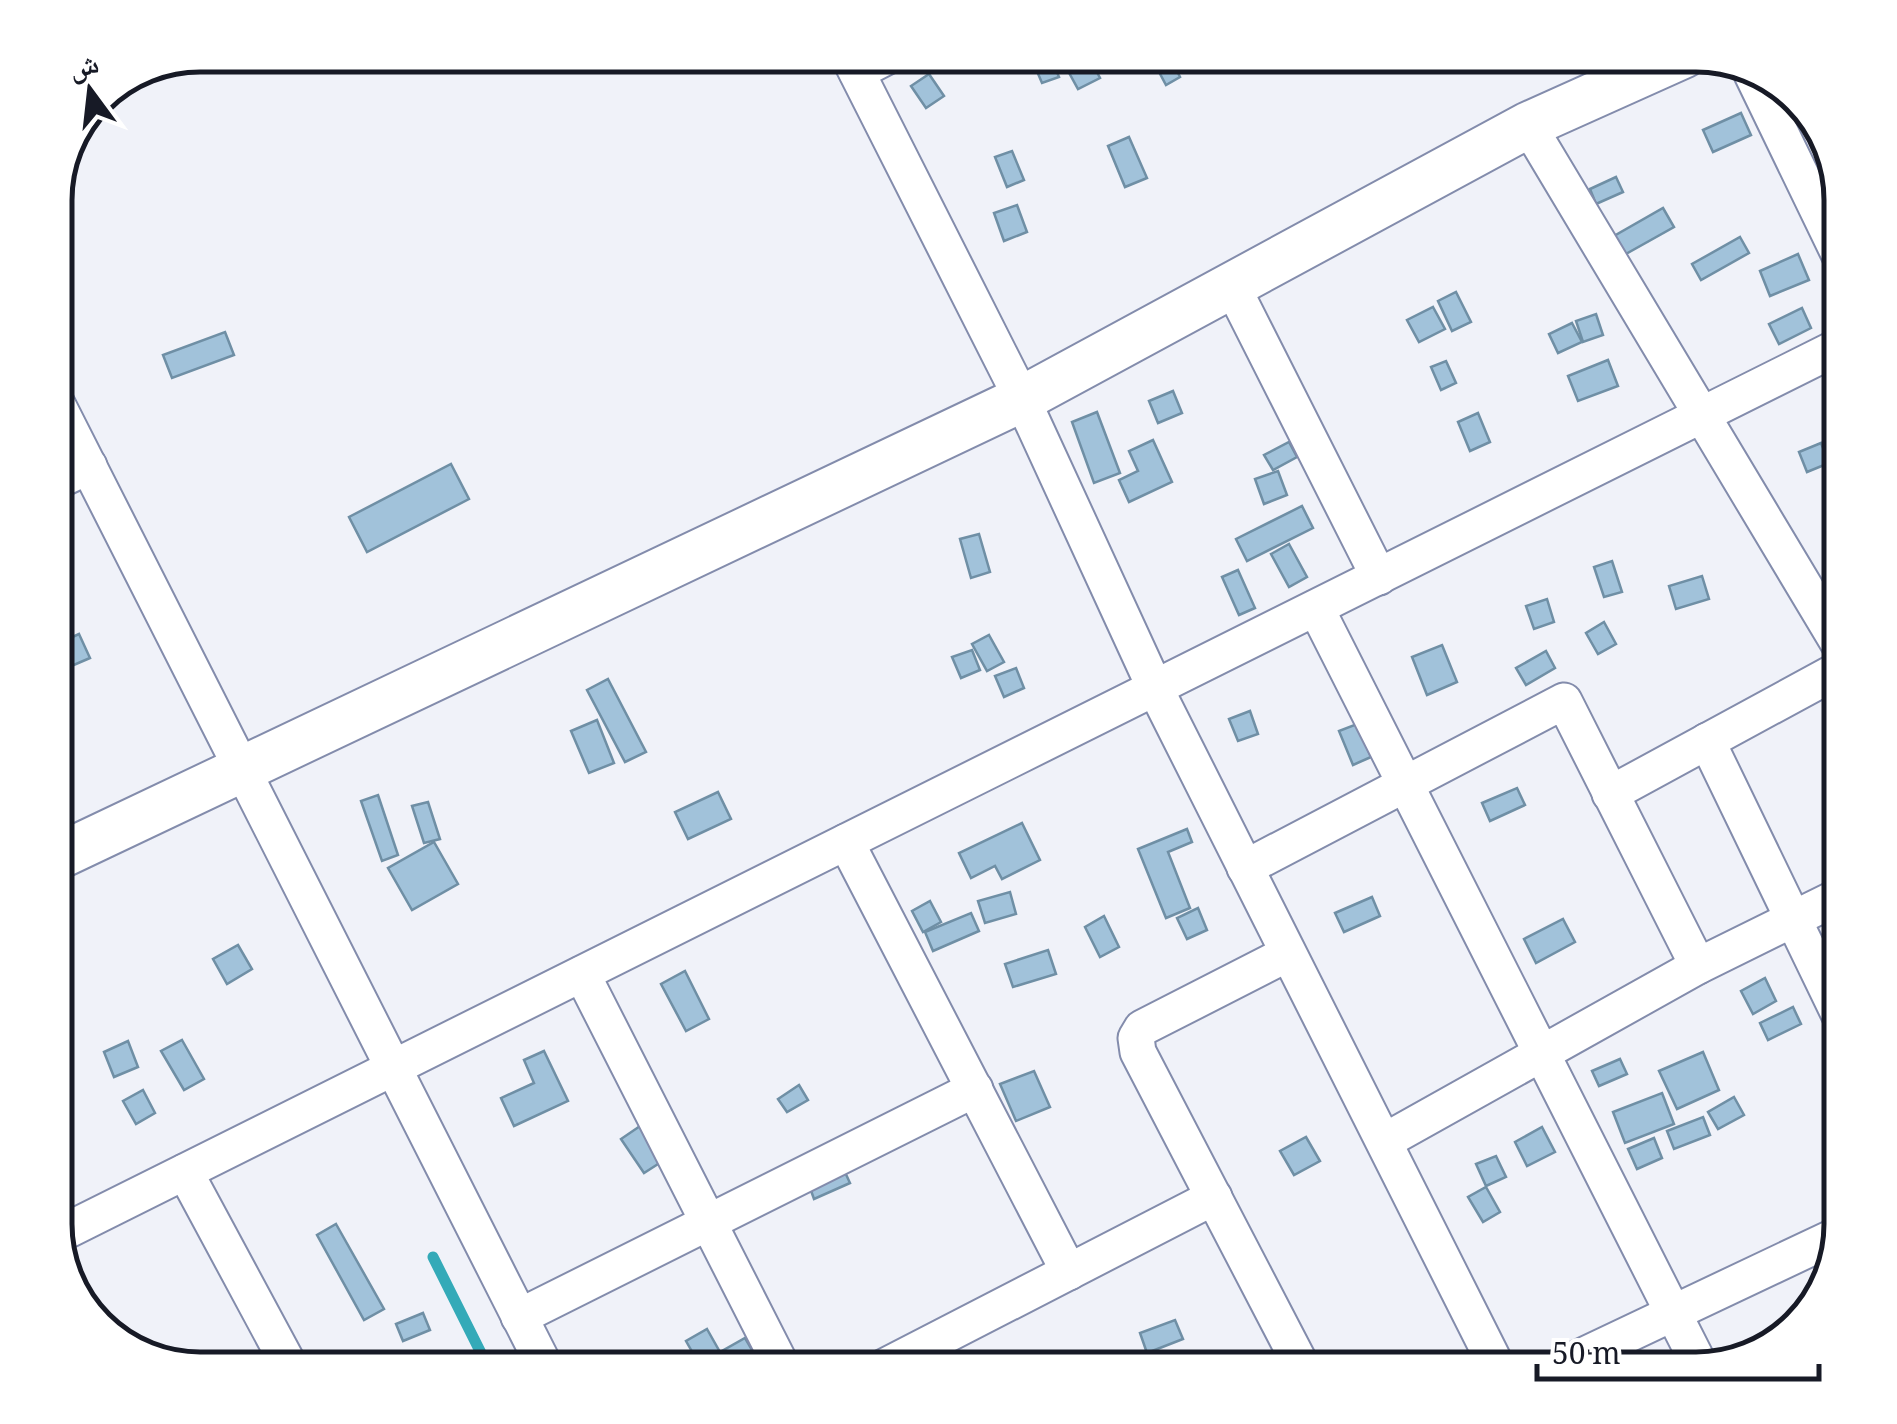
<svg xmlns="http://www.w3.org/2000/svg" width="1897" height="1424" font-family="Georgia,'Noto Naskh Arabic',serif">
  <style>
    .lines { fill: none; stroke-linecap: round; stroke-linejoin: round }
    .stream { stroke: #34aab8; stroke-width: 11 }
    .building { fill: #a1c2da; stroke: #6f8fa5; stroke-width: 2.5 }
    .minor-casing { stroke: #838cac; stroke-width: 39 }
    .tertiary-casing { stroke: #838cac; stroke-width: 49 }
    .minor { stroke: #fff; stroke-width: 35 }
    .tertiary { stroke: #fff; stroke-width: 45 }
    .rim { fill: none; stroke: #171a26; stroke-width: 5 }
  </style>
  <rect width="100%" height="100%" fill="#f0f2f9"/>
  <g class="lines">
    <polyline class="stream" points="433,1257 489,1369"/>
  </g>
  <g class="building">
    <polygon points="1030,55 1050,55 1059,77 1042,83"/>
    <polygon points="1150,55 1169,55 1180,77 1166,85"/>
    <polygon points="1089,57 1100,78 1078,89 1067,69"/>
    <polygon points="929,74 944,96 926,108 911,86"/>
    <polygon points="1741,113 1751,135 1713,152 1703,130"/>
    <polygon points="1129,137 1147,178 1125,187 1108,146"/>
    <polygon points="1012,151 1024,180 1007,187 995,157"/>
    <polygon points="1616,177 1623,192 1596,204 1590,189"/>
    <polygon points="1017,205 1027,232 1004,241 994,213"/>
    <polygon points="1663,208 1674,227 1624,255 1614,236"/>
    <polygon points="1740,237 1749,253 1701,280 1692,264"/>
    <polygon points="1798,254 1809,280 1770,296 1760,271"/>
    <polygon points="1456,292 1471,322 1452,331 1438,301"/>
    <polygon points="1433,307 1445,329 1419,342 1407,320"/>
    <polygon points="1802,308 1811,328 1779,344 1769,324"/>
    <polygon points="1596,314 1603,335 1583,342 1576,321"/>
    <polygon points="1572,323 1582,342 1558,353 1549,334"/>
    <polygon points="225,332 234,355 172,378 163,355"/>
    <polygon points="1608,360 1618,386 1578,401 1568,376"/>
    <polygon points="1446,361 1456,383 1441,390 1431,367"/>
    <polygon points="1173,391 1182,413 1158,423 1149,401"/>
    <polygon points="1097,412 1120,473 1094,483 1072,422"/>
    <polygon points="1478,413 1490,442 1470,451 1458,422"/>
    <polygon points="1153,440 1172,482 1129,502 1119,480 1138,471 1129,451"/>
    <polygon points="1289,442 1297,457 1273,470 1264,455"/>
    <polygon points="1821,443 1829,463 1807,472 1799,452"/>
    <polygon points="451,464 469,499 367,552 349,517"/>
    <polygon points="1278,471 1287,495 1264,504 1255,479"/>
    <polygon points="1302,506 1313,528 1247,561 1236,539"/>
    <polygon points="979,534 990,572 971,578 960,539"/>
    <polygon points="1289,544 1307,577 1289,587 1271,554"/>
    <polygon points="1612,561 1622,592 1604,597 1594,567"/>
    <polygon points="1238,570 1255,608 1239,615 1222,577"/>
    <polygon points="1702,576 1709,599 1676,609 1669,586"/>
    <polygon points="1547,599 1554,622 1534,629 1526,606"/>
    <polygon points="1604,622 1616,644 1598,654 1586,633"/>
    <polygon points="79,634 90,658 55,673 55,645"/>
    <polygon points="989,635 1004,662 987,671 972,644"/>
    <polygon points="1442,645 1457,682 1427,695 1412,657"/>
    <polygon points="972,650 980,670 961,678 952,657"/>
    <polygon points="1546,651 1555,668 1526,685 1516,668"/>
    <polygon points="1016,668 1024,688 1004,697 995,676"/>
    <polygon points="608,679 646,752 625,762 587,690"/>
    <polygon points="1250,711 1258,734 1238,741 1229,719"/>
    <polygon points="597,720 614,763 589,773 571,731"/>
    <polygon points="1357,724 1371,757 1353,765 1339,731"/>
    <polygon points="1517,788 1525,805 1490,821 1482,803"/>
    <polygon points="718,792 731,819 688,839 675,812"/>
    <polygon points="378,795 398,855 382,861 361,801"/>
    <polygon points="428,802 440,839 424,843 412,806"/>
    <polygon points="1022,823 1040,860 1002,879 995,866 971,878 959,853"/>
    <polygon points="1187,829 1192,842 1168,852 1190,908 1166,918 1138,849"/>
    <polygon points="434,842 458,884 412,910 388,868"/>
    <polygon points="1010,892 1016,914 985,923 978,901"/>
    <polygon points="1372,897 1380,916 1344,932 1335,913"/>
    <polygon points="930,901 941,922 923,932 912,911"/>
    <polygon points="1198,908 1207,930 1187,939 1177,918"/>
    <polygon points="971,913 979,931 933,951 925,932"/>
    <polygon points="1104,916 1119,947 1100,957 1085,927"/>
    <polygon points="1563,919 1575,942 1536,963 1524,939"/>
    <polygon points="238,945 252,969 227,984 213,959"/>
    <polygon points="1048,950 1056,974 1013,987 1005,964"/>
    <polygon points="685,971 709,1019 686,1031 661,984"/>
    <polygon points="1765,978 1776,1001 1753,1014 1741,991"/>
    <polygon points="1793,1007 1801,1024 1768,1040 1760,1023"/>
    <polygon points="182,1040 204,1079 184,1090 161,1051"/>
    <polygon points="128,1041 138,1067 114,1077 104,1052"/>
    <polygon points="544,1051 568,1101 514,1126 501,1098 534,1083 524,1060"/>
    <polygon points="1703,1052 1719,1090 1677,1109 1659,1071"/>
    <polygon points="1620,1059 1627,1074 1599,1086 1592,1071"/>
    <polygon points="1034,1071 1050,1107 1016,1121 1000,1084"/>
    <polygon points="799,1085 808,1100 787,1112 778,1099"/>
    <polygon points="143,1090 155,1113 136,1124 123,1101"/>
    <polygon points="1662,1093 1674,1124 1625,1143 1613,1112"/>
    <polygon points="1734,1097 1744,1115 1718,1129 1708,1112"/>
    <polygon points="1703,1117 1710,1135 1674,1149 1667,1131"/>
    <polygon points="646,1122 669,1157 644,1173 621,1139"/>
    <polygon points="1542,1127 1555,1152 1527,1166 1515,1142"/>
    <polygon points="1306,1137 1320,1161 1294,1175 1280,1151"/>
    <polygon points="1654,1138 1662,1158 1637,1169 1628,1149"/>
    <polygon points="1496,1156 1506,1177 1486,1186 1476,1164"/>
    <polygon points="844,1170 850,1183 814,1199 809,1185"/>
    <polygon points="1486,1187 1500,1212 1483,1222 1468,1197"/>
    <polygon points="336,1224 384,1309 364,1320 317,1235"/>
    <polygon points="423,1313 430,1330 403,1341 396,1324"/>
    <polygon points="1175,1320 1183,1339 1147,1353 1140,1333"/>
    <polygon points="707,1329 720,1352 745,1338 755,1355 731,1369 702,1369 686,1341"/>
    <polygon points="1117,1361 1120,1369 1096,1369"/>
  </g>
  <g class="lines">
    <defs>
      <g id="minor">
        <polyline points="848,55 1022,399 1155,688 1498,1369"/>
        <polyline points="857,72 890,55"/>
        <polyline points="1752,74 1842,260"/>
        <polyline points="1528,125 1842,649"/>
        <polyline points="1233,288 1379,577"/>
        <polyline points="55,400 546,1369"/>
        <polyline points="55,482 89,466"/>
        <polyline points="1316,608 1701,1368"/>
        <polyline points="1707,741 1842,1020"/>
        <polyline points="1610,794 1842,668"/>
        <polyline points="846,842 1069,1272"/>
        <polyline points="1245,868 1564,701 1698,966"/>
        <polyline points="1287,954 1142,1028 1136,1038 1138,1052 1303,1369"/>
        <polyline points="582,974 783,1369"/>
        <polyline points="1385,1141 1698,966 1842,895"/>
        <polyline points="185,1172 291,1369"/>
        <polyline points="56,1236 1842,345"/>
        <polyline points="519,1317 975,1089"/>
        <polyline points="880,1369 1214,1197"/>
        <polyline points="1555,1369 1838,1235"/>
      </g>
      <polyline id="tertiary" points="55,858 1022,399 1528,125 1684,55"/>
    </defs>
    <use href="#minor" class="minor-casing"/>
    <use href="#tertiary" class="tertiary-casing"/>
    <use href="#minor" class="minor"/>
    <use href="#tertiary" class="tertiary"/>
  </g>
  <path d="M0 0H1897V1424H0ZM200 72H1696A128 128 0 0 1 1824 200V1224A128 128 0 0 1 1696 1352H200A128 128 0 0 1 72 1224V200A128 128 0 0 1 200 72Z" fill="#fff" fill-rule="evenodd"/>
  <path class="rim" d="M200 72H1696A128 128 0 0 1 1824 200V1224A128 128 0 0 1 1696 1352H200A128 128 0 0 1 72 1224V200A128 128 0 0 1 200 72Z"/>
  <g transform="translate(90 90) rotate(345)" stroke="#ffffff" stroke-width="8" paint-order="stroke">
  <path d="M0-8L18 38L0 25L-18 38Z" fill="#171a26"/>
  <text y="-15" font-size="28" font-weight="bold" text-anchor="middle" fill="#171a26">ش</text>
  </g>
  <path d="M1537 1364v15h282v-15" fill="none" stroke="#171a26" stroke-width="5"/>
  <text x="1552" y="1364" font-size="30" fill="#171a26" stroke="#ffffff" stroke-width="8" paint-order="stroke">50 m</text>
</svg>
